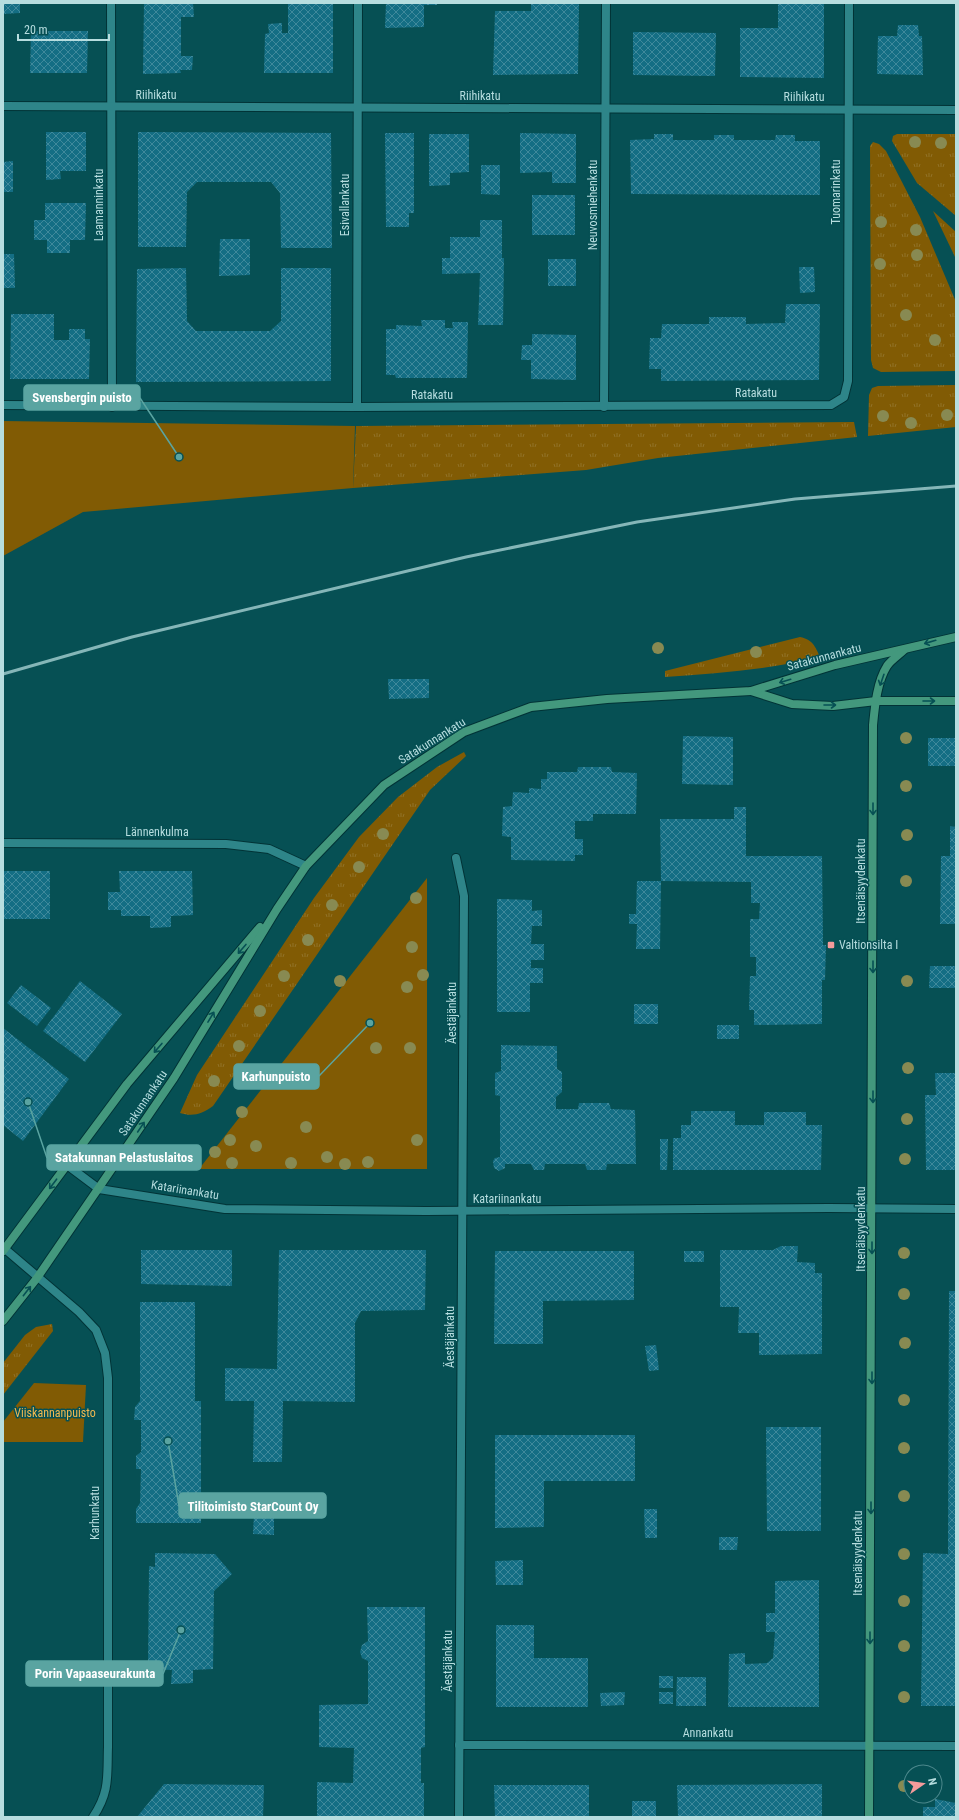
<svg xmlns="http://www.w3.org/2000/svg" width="959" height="1820" font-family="'Roboto Condensed',sans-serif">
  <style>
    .grass { fill: url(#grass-tufts) }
    .park { fill: #815b04 }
    .building { fill: url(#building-cross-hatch) }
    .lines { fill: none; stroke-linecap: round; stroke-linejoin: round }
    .street-casing { stroke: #023336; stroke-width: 10 }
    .secondary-casing { stroke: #023336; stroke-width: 10 }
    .street { stroke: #2e8589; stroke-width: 8 }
    .secondary { stroke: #43987d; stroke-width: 8 }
    .rail { stroke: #85b6b8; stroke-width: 3 }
    .tree { fill: #888a52 }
    .oneway { stroke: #065054 }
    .poi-dot { fill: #f59b9b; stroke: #065054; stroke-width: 1.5 }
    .labels { text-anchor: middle; stroke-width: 3; stroke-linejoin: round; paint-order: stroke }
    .street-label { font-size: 12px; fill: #b6dddf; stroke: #065054 }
    .poi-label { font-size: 12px; fill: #b6dddf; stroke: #065054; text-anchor: start }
    .park-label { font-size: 12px; fill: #f3b950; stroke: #065054 }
    .leader { fill: none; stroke: #5aa4a1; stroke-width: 1.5 }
    .callout-dot { fill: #5aa4a1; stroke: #065054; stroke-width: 1.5 }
    .callout { fill: #5aa4a1; stroke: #5aa4a1; stroke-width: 1.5 }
    .callout-label { font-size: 13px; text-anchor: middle; font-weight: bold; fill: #fff }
  </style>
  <defs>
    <pattern id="grass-tufts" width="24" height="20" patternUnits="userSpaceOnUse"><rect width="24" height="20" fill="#815b04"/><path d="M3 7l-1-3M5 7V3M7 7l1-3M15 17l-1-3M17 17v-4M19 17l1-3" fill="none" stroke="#917228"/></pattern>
    <pattern id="building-cross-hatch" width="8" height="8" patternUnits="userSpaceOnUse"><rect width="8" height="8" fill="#146e84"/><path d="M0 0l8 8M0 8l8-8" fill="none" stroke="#3f899b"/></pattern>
  </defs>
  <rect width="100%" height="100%" fill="#065054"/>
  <g class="grass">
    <polygon points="897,134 956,134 956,216 917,183 892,141 893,136"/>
    <polygon points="873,142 879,144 886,151 920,217 956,302 956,371 881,372 873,368 871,360 870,146"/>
    <polygon points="933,211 956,232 956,259"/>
    <polygon points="956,385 956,427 868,436 869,395 872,388 878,386"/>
    <polygon points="854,422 857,437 658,458 586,470 353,488 356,426"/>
    <path d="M800,637C813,640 815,646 820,657C769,670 717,673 665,677V671Z"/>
    <path d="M464,752L466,756L430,790L213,1106C202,1114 193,1117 180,1113L197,1075L314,898L359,837L398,797L437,767Z"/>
    <polygon points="52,1324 53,1331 3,1395 3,1363 25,1335 36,1327"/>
  </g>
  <g class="park">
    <polygon points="3,421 355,426 353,488 83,512 3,556"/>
    <polygon points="427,878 427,1169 199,1169"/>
    <polygon points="34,1383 86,1385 83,1442 3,1442 3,1422"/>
  </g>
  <g class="building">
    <polygon points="3,3 20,3 20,13 3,14"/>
    <polygon points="144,3 193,3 194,17 181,17 181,56 193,56 192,70 180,70 181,73 143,74"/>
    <polygon points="288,3 333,3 333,73 264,73 265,34 269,33 268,24 282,23 282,33 288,33"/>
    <polygon points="386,3 437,3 437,5 424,5 424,27 385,28"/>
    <polygon points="531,3 579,3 578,74 493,75 495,11 531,11"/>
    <polygon points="778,3 824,3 824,78 740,77 740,28 778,28"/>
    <polygon points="898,25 918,25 919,36 922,36 923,75 877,74 878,36 897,36"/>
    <polygon points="31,31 88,31 87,73 30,73"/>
    <polygon points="633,32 716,33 715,76 633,75"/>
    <polygon points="46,132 86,132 86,171 60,171 61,179 46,180"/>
    <polygon points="138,132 331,133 332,248 281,248 280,193 271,182 197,182 187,192 186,247 138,247"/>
    <polygon points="385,133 414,133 414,213 409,213 409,227 386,227"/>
    <polygon points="520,133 576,134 576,183 552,183 552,172 520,173"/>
    <polygon points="429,134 469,134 469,172 450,173 450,185 429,186"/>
    <polygon points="654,134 673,134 673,140 714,140 714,135 734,135 734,140 775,140 776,135 795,135 795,141 820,141 820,195 631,194 630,140 654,139"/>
    <polygon points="13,161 13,192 3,192 3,162"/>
    <polygon points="481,165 500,165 500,195 481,194"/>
    <rect x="532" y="195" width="43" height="40"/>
    <polygon points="45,203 86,203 85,240 70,240 70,253 47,253 47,240 34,240 34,220 45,220"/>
    <polygon points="480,220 502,220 502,258 504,258 503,325 478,325 480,273 442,274 442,258 450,258 450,237 480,237"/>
    <polygon points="220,239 250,239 250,275 219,276"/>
    <polygon points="3,254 14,254 15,288 3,288"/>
    <rect x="548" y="259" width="28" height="27"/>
    <polygon points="799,267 814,267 815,292 800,293"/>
    <polygon points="186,268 187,321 196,331 270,331 281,321 281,268 331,268 331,381 136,382 137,269"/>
    <polygon points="786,304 820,304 819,380 661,381 661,369 649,369 650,338 661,338 662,324 709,324 709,317 746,317 746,324 785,323"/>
    <polygon points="11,314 54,314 54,340 69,340 69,329 85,329 85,339 90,339 89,379 10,379"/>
    <polygon points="421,320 445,320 445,328 453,328 452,322 468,322 467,378 396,378 395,375 386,375 386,329 396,329 396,325 422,326"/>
    <polygon points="532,334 576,335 576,380 531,379 531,360 521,360 522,345 532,345"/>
    <polygon points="388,679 429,679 429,698 389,699"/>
    <polygon points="683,736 733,737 733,785 682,784"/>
    <rect x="928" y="738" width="28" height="28"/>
    <polygon points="578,767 611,767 612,772 637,773 636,814 593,814 593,821 575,821 575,839 583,839 583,855 575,855 575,861 511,860 511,837 502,836 503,807 512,806 513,792 529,793 529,788 541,789 541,779 547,779 547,772 577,772"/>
    <polygon points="734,807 746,807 746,856 822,856 823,945 826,945 825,980 822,980 822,1024 754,1025 754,1010 749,1010 750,976 756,976 756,957 750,957 750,919 759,919 760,903 751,903 751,882 661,881 660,819 734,819"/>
    <polygon points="950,826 956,827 956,924 940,924 941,856 950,856"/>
    <rect x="3" y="871" width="47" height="48"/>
    <polygon points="119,871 192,871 193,915 171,916 171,927 150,928 150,916 121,916 121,910 108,910 108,892 120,892"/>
    <polygon points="637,881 661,881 660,949 636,949 637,924 629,924 629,914 636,914"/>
    <polygon points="497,899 532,900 532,911 542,910 542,926 532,926 531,944 544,944 544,960 531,960 531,968 543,968 543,983 530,983 530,1012 497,1012"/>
    <polygon points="930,966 956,966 956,988 929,988"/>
    <polygon points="80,981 122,1014 85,1062 43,1031"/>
    <polygon points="21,985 51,1008 37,1026 7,1003"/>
    <rect x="634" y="1004" width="24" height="20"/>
    <rect x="717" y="1025" width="22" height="14"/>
    <polygon points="3,1028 69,1079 23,1141 3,1125"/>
    <polygon points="501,1045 557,1046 557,1069 562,1072 562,1092 556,1097 556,1109 578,1109 579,1103 609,1103 611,1109 635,1110 636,1164 607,1164 606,1170 587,1170 585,1164 545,1164 544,1170 534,1170 531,1164 505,1164 505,1168 499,1171 494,1168 493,1161 495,1158 500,1157 500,1096 495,1095 495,1073 501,1071"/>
    <polygon points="935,1073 956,1073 956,1170 926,1170 925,1095 936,1095"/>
    <polygon points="691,1111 735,1111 735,1125 764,1125 764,1112 806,1112 806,1125 822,1125 821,1170 673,1170 673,1138 681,1138 681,1125 691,1125"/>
    <polygon points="660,1139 668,1139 667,1170 660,1170"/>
    <polygon points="781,1246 798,1246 797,1262 815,1263 815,1273 822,1273 822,1354 759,1355 759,1333 738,1333 739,1307 720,1307 720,1250 773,1250"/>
    <polygon points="141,1250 232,1250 232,1286 141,1284"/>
    <polygon points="279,1250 426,1250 425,1310 361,1311 355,1323 355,1402 283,1401 282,1462 253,1462 254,1401 225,1401 225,1368 277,1369"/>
    <polygon points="495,1251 634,1251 634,1300 543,1301 543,1344 494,1344"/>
    <rect x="684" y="1251" width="20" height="11"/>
    <polygon points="949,1291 956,1291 956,1706 921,1706 923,1553 948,1554"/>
    <polygon points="140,1302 195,1302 195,1401 201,1401 201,1523 136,1523 136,1509 140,1503 141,1469 136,1469 136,1456 141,1452 141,1420 134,1420 135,1407 140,1401"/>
    <polygon points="656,1345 659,1370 649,1371 645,1346"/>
    <polygon points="766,1427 821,1427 821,1531 767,1531"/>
    <polygon points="495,1435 635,1435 635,1481 544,1481 544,1527 495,1528"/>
    <polygon points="644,1509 657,1509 657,1538 645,1538"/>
    <polygon points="254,1515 274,1515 274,1535 253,1534"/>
    <polygon points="719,1537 738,1537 737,1550 719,1550"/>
    <polygon points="155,1553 215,1554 232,1574 214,1591 213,1669 193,1670 193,1683 171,1684 172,1670 148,1669 149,1566 155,1567"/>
    <polygon points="523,1560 523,1585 496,1585 495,1561"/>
    <polygon points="819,1580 819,1707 728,1707 729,1654 745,1653 745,1664 767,1663 773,1658 775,1632 766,1632 766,1613 775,1613 775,1581"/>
    <polygon points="367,1607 425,1607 425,1747 421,1748 421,1783 424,1783 424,1817 317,1817 317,1782 353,1783 354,1748 319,1747 319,1705 368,1704 368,1661 362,1658 360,1652 362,1645 368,1641"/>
    <polygon points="496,1625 534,1625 534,1658 588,1658 588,1707 496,1707"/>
    <rect x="659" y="1676" width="14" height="12"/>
    <polygon points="677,1677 706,1677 706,1706 676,1706"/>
    <polygon points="625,1692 624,1705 601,1706 600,1693"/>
    <rect x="659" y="1692" width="14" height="12"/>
    <polygon points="164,1784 264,1785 263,1817 137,1817"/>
    <polygon points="822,1784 822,1817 678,1817 677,1785"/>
    <polygon points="494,1785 589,1785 589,1817 495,1817"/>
    <polygon points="935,1799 956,1803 956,1817 923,1817 923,1807 935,1807"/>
    <rect x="632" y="1801" width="24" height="16"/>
  </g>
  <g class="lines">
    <defs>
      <g id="street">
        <polyline points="111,3 112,407"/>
        <polyline points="3,106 956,110"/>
        <polyline points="3,405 357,407 831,405 844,397 848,381 849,3"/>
        <polyline points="357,407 358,3"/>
        <polyline points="604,407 606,3"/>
        <polyline points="3,843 226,844 269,849 306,866"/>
        <polyline points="456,858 464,896 459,1817"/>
        <polyline points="67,1165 99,1189 225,1209 426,1211 829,1208 956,1209"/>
        <path d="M5,1249L79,1312L96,1330L105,1353L108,1378V1747C107,1776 110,1792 93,1817"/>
        <polyline points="459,1745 956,1746"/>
      </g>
      <g id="secondary">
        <polyline points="751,691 792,704 833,706 876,701 956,701"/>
        <polyline points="3,1251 127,1084 260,927"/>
        <polyline points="3,1321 37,1278 174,1078 277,909 306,866 384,785 464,732 531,707 607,699 751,691 835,665 956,637"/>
        <path d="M869,1817L873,725C875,705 877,682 887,666C891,660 899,655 904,650"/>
      </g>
    </defs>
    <use href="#street" class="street-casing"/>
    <use href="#secondary" class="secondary-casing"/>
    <use href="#street" class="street"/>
    <use href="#secondary" class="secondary"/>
    <polyline class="rail" points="3,674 132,637 466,557 637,522 795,499 956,486"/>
  </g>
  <g class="tree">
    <circle cx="915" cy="142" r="6"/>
    <circle cx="941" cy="143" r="6"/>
    <circle cx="881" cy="222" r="6"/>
    <circle cx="916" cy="230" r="6"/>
    <circle cx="917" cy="255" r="6"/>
    <circle cx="880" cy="264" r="6"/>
    <circle cx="906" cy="315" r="6"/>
    <circle cx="935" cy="340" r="6"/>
    <circle cx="947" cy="415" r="6"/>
    <circle cx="883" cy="416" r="6"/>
    <circle cx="911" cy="423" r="6"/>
    <circle cx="658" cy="648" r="6"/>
    <circle cx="756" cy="652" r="6"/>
    <circle cx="906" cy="738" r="6"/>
    <circle cx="906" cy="786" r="6"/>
    <circle cx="383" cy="834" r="6"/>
    <circle cx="907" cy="835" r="6"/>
    <circle cx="359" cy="867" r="6"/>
    <circle cx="906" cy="881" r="6"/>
    <circle cx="416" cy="898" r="6"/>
    <circle cx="332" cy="905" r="6"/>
    <circle cx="308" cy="940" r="6"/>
    <circle cx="412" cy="947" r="6"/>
    <circle cx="423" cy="975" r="6"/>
    <circle cx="284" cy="976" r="6"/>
    <circle cx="340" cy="981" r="6"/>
    <circle cx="907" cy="981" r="6"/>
    <circle cx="407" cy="987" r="6"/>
    <circle cx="260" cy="1011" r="6"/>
    <circle cx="239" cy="1046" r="6"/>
    <circle cx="376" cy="1048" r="6"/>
    <circle cx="410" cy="1048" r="6"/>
    <circle cx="908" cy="1068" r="6"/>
    <circle cx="214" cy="1081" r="6"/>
    <circle cx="242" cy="1112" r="6"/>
    <circle cx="907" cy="1119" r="6"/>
    <circle cx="306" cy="1127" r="6"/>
    <circle cx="230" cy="1140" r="6"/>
    <circle cx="417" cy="1140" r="6"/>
    <circle cx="256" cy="1146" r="6"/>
    <circle cx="215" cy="1152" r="6"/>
    <circle cx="327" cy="1157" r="6"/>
    <circle cx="905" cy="1159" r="6"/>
    <circle cx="368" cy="1162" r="6"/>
    <circle cx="232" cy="1163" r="6"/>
    <circle cx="291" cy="1163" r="6"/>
    <circle cx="345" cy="1164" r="6"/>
    <circle cx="904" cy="1253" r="6"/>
    <circle cx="904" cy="1294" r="6"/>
    <circle cx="905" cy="1343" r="6"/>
    <circle cx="904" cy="1400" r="6"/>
    <circle cx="904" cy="1448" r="6"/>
    <circle cx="904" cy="1496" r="6"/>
    <circle cx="904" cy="1554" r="6"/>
    <circle cx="904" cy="1601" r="6"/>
    <circle cx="904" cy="1646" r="6"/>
    <circle cx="904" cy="1697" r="6"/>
    <circle cx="904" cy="1786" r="6"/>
  </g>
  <defs><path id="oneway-shaft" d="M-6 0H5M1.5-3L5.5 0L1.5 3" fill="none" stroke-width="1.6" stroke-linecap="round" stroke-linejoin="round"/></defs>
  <g class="oneway">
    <use href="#oneway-shaft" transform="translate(930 642) rotate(164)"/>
    <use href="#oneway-shaft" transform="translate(882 680) rotate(109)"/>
    <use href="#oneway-shaft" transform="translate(785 681) rotate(163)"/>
    <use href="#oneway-shaft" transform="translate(929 701)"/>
    <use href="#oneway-shaft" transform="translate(830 705)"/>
    <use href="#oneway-shaft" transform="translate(873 809) rotate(90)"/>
    <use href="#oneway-shaft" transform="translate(242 949) rotate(131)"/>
    <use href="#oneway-shaft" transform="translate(873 967) rotate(90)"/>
    <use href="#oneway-shaft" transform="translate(211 1017) rotate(-59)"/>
    <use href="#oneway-shaft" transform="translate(158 1048) rotate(131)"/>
    <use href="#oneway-shaft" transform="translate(873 1097) rotate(90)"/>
    <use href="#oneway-shaft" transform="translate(141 1127) rotate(-56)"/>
    <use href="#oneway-shaft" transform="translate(53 1184) rotate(127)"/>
    <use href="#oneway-shaft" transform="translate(872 1248) rotate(90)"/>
    <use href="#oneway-shaft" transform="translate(27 1291) rotate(-52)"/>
    <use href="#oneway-shaft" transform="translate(872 1378) rotate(90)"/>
    <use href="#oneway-shaft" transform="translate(871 1508) rotate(90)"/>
    <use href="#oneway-shaft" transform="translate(870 1638) rotate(90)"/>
  </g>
  <rect class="poi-dot" x="827" y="941" width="8" height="8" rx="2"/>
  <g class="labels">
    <g class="street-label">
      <text x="156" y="99">Riihikatu</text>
      <text x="480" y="100">Riihikatu</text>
      <text x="804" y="101">Riihikatu</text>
      <text transform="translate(836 192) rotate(-90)" y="4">Tuomarinkatu</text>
      <text transform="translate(99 205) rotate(-90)" y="4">Laamanninkatu</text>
      <text transform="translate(345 205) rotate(-90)" y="4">Esivallankatu</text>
      <text transform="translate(593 205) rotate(-90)" y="4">Neuvosmiehenkatu</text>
      <text x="756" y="397">Ratakatu</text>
      <text x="432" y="399">Ratakatu</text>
      <text transform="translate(824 657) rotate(-15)" y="4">Satakunnankatu</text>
      <text transform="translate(432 741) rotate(-32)" y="4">Satakunnankatu</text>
      <text x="157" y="836">Lännenkulma</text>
      <text transform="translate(861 881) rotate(-90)" y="4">Itsenäisyydenkatu</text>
      <text transform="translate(452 1013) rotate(-90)" y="4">Äestäjänkatu</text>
      <text transform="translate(143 1103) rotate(-56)" y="4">Satakunnankatu</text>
      <text transform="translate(185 1190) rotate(9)" y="4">Katariinankatu</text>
      <text x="507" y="1203">Katariinankatu</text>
      <text transform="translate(861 1229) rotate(-90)" y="4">Itsenäisyydenkatu</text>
      <text transform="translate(450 1337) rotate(-90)" y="4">Äestäjänkatu</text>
      <text transform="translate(95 1513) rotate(-90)" y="4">Karhunkatu</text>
      <text transform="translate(858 1553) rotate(-90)" y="4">Itsenäisyydenkatu</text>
      <text transform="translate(448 1661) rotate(-90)" y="4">Äestäjänkatu</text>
      <text x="708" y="1737">Annankatu</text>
    </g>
    <g class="poi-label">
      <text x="839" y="949">Valtionsilta I</text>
    </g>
    <g class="park-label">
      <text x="55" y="1417">Viiskannanpuisto</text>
    </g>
  </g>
  <path class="leader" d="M179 457L140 398M370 1023L319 1076M28 1102L47 1158M168 1441L179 1506M181 1630L163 1674"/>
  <g class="callout-dot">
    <circle cx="179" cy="457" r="4"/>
    <circle cx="370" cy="1023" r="4"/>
    <circle cx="28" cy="1102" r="4"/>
    <circle cx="168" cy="1441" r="4"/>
    <circle cx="181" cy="1630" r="4"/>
  </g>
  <g class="callout">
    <rect x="24" y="385" width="116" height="25" rx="4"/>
    <rect x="234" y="1064" width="85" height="25" rx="4"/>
    <rect x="47" y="1145" width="154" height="25" rx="4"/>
    <rect x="179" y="1493" width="147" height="25" rx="4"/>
    <rect x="26" y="1661" width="137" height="25" rx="4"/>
  </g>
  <g class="callout-label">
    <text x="82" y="402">Svensbergin puisto</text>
    <text x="276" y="1081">Karhunpuisto</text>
    <text x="124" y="1162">Satakunnan Pelastuslaitos</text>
    <text x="253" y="1511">Tilitoimisto StarCount Oy</text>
    <text x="95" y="1678">Porin Vapaaseurakunta</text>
  </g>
  <rect width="959" height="1820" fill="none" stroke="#b6dddf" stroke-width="8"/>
  <g transform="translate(923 1784) rotate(77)"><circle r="19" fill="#065054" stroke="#4c888c"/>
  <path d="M0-3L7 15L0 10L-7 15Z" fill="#f59b9b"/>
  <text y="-6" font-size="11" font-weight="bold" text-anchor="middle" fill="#b6dddf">N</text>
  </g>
  <path d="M18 34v6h91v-6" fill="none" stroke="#b6dddf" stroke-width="2"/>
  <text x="24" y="34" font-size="12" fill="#b6dddf" stroke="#065054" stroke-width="3" paint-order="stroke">20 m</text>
</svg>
